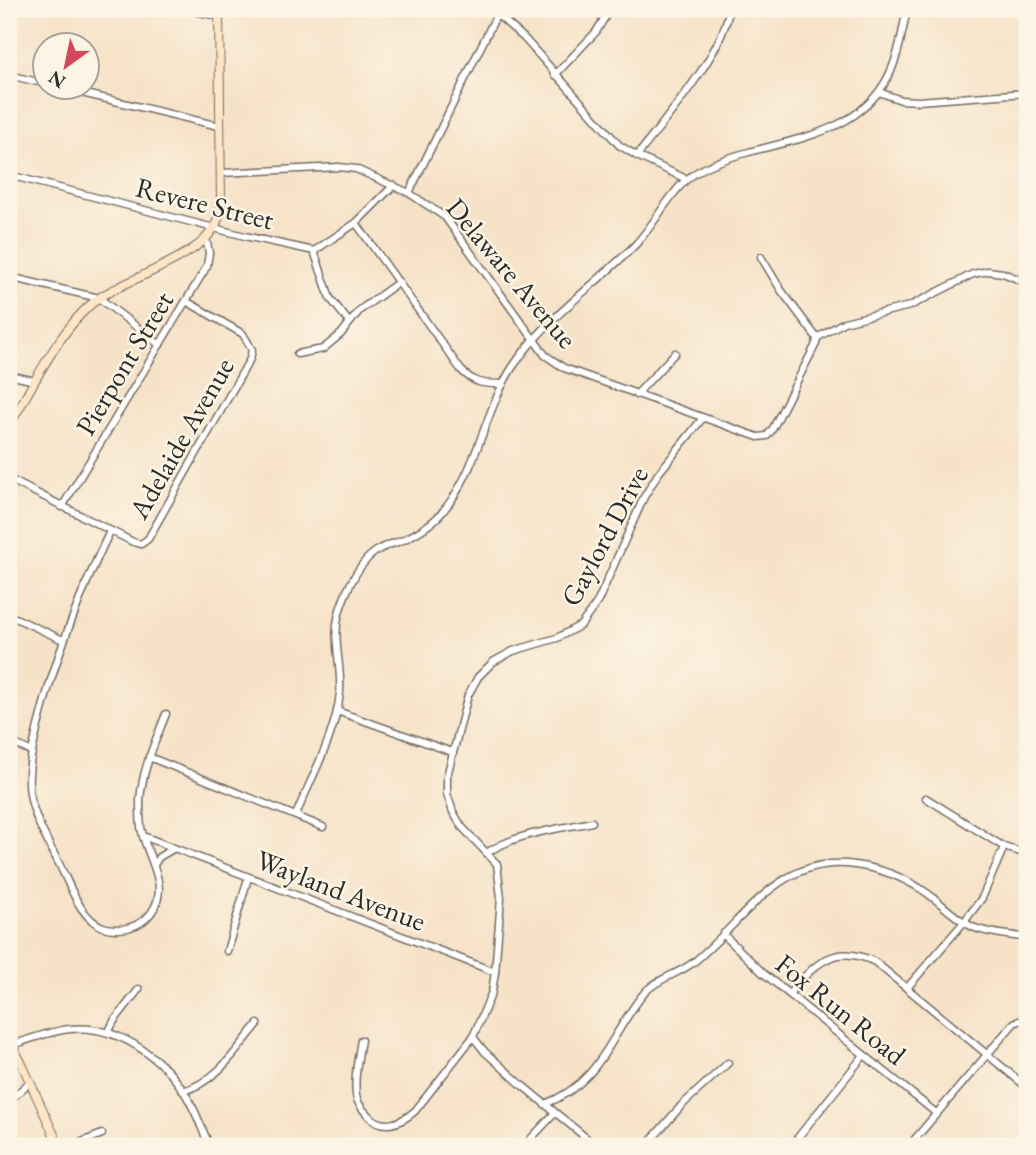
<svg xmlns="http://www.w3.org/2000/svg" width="1036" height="1155" font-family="'EB Garamond',serif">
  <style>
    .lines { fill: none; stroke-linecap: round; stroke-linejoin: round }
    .street-casing { stroke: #726b62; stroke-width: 9 }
    .secondary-casing { stroke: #726b62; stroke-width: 10 }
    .street { stroke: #fff; stroke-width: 6 }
    .secondary { stroke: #fde5c5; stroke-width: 8 }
    .labels { text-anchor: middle; stroke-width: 5; stroke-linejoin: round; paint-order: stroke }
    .street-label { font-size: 28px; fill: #2b2b2b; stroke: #fcf5e5 }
  </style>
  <rect width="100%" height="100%" fill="#fcf5e5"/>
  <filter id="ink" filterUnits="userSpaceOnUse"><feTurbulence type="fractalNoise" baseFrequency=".0143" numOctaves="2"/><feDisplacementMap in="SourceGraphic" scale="14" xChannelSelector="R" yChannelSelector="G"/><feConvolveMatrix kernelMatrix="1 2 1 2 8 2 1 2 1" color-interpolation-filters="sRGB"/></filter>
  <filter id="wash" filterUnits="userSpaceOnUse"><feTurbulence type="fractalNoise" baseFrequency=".00686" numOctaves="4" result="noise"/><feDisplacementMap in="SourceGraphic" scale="28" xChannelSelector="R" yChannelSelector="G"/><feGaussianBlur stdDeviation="1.57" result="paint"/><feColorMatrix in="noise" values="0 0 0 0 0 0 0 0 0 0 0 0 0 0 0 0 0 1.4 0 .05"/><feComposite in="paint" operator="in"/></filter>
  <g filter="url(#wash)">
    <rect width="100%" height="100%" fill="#f6e2c7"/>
  </g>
  <g filter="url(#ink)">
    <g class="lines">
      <defs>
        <g id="street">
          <polyline points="185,9 218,16"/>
          <polyline points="491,9 524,38 619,145 637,156 686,179"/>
          <polyline points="9,11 9,9"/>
          <polyline points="9,75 46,84"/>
          <polyline points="555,75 596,32 610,9"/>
          <polyline points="61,88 219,126"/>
          <polyline points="879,92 901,100 918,101 1027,93"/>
          <path d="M637,156C664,120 724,53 729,9"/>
          <polyline points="221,173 339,167 356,169 409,193 445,217 545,355 564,368 758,437 767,436 772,430 816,344 817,338 781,290 761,257"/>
          <polyline points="9,175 245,236 314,251 330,298 349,322"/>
          <polyline points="409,193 497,14"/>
          <path d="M356,223L461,370C475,384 483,384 503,384"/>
          <polyline points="314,251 356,223 394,185"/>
          <polyline points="9,277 99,298 160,345"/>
          <polyline points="817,338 844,322 910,306 973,274 988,271 1003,273 1027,283"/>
          <polyline points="297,354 323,349 341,334 360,310 399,282"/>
          <polyline points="9,375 35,381"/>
          <polyline points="636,395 675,353"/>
          <polyline points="9,479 133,542 141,544 148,539 250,359 252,350 243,334 186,301"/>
          <polyline points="62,507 207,266 209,253 206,238"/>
          <path d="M110,531C80,594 55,658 38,726C33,748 26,771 30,794C34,821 52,848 63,872C72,891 82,919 103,927C120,932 140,928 151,913C172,885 145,856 141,827C140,819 140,809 140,801C142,770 155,742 166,714"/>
          <polyline points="9,615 63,640"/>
          <polyline points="337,711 452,752"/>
          <polyline points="9,741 32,752"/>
          <polyline points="149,757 323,827"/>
          <polyline points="926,798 1004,847 1027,854"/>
          <path d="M296,815C311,778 337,732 340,692C342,658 329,636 343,601C350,583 362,558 380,549C388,544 397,543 405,539C419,532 435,522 444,510C478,469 484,412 512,368C544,319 595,286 635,245C654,225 666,199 685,181C700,167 730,157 749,152C801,138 861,130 888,77C899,56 902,32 907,9"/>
          <polyline points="143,836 495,972"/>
          <path d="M488,852C518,833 558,829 592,822"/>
          <polyline points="154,865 159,857 173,849"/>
          <polyline points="723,934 763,973 936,1113"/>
          <polyline points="227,951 248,878"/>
          <polyline points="907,988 964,922 982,898 1004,847"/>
          <path d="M789,994C815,964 834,942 875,962L1023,1084L1027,1090"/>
          <polyline points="108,1033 114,1021 139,989"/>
          <polyline points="473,1037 485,1052 523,1086 596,1146"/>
          <path d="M361,1040C358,1058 354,1077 356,1095C357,1103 361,1108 367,1114C382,1131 400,1124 415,1111L473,1037L492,992L495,972L501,898L497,864L462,827L453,812L447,794V776L468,695L478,677L493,662L513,651L557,638L581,625L598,601L644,497L658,474L702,419"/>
          <path d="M12,1045C31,1039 50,1031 70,1029C121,1024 171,1063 192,1106C199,1119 203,1133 210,1146"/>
          <path d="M183,1091C218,1081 235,1051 258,1024"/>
          <polyline points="9,1101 30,1082"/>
          <path d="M545,1104C603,1081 609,1035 645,992C658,978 679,974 694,962C745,920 779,854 855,865C879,868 903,877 924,891C941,902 956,920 975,928C991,934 1011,935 1027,938"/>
          <polyline points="72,1146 102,1134"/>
          <polyline points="524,1146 554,1114"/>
          <polyline points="646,1146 682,1105 728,1063"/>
          <polyline points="791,1146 864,1055"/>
          <polyline points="909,1146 1014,1023 1027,1018"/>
        </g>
        <g id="secondary">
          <path d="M9,426C33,386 63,321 102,296C131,279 184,260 205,239C215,229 220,218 221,205L219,9"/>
          <polyline points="9,1040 21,1062 59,1146"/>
        </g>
      </defs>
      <use href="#street" class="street-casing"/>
      <use href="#secondary" class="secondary-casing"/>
      <use href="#street" class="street"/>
      <use href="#secondary" class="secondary"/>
    </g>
  </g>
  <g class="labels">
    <g class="street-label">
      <text transform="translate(205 203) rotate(14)" y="10">Revere Street</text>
      <text transform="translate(512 273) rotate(50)" y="10">Delaware Avenue</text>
      <text transform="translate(124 363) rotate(-59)" y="10">Pierpont Street</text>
      <text transform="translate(181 438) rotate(-60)" y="10">Adelaide Avenue</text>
      <text transform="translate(604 536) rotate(-62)" y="10">Gaylord Drive</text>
      <text transform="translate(341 890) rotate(21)" y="10">Wayland Avenue</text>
      <text transform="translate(841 1009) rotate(39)" y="10">Fox Run Road</text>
    </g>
  </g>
  <rect width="1036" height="1155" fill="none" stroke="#fcf5e5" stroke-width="35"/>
  <g transform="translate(66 66) rotate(213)"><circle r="33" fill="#fcf5e5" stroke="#a8a49b" stroke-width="2"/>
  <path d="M0-5L12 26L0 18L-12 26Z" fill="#d1495b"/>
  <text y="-10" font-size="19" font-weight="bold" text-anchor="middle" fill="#2b2b2b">N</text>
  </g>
</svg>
